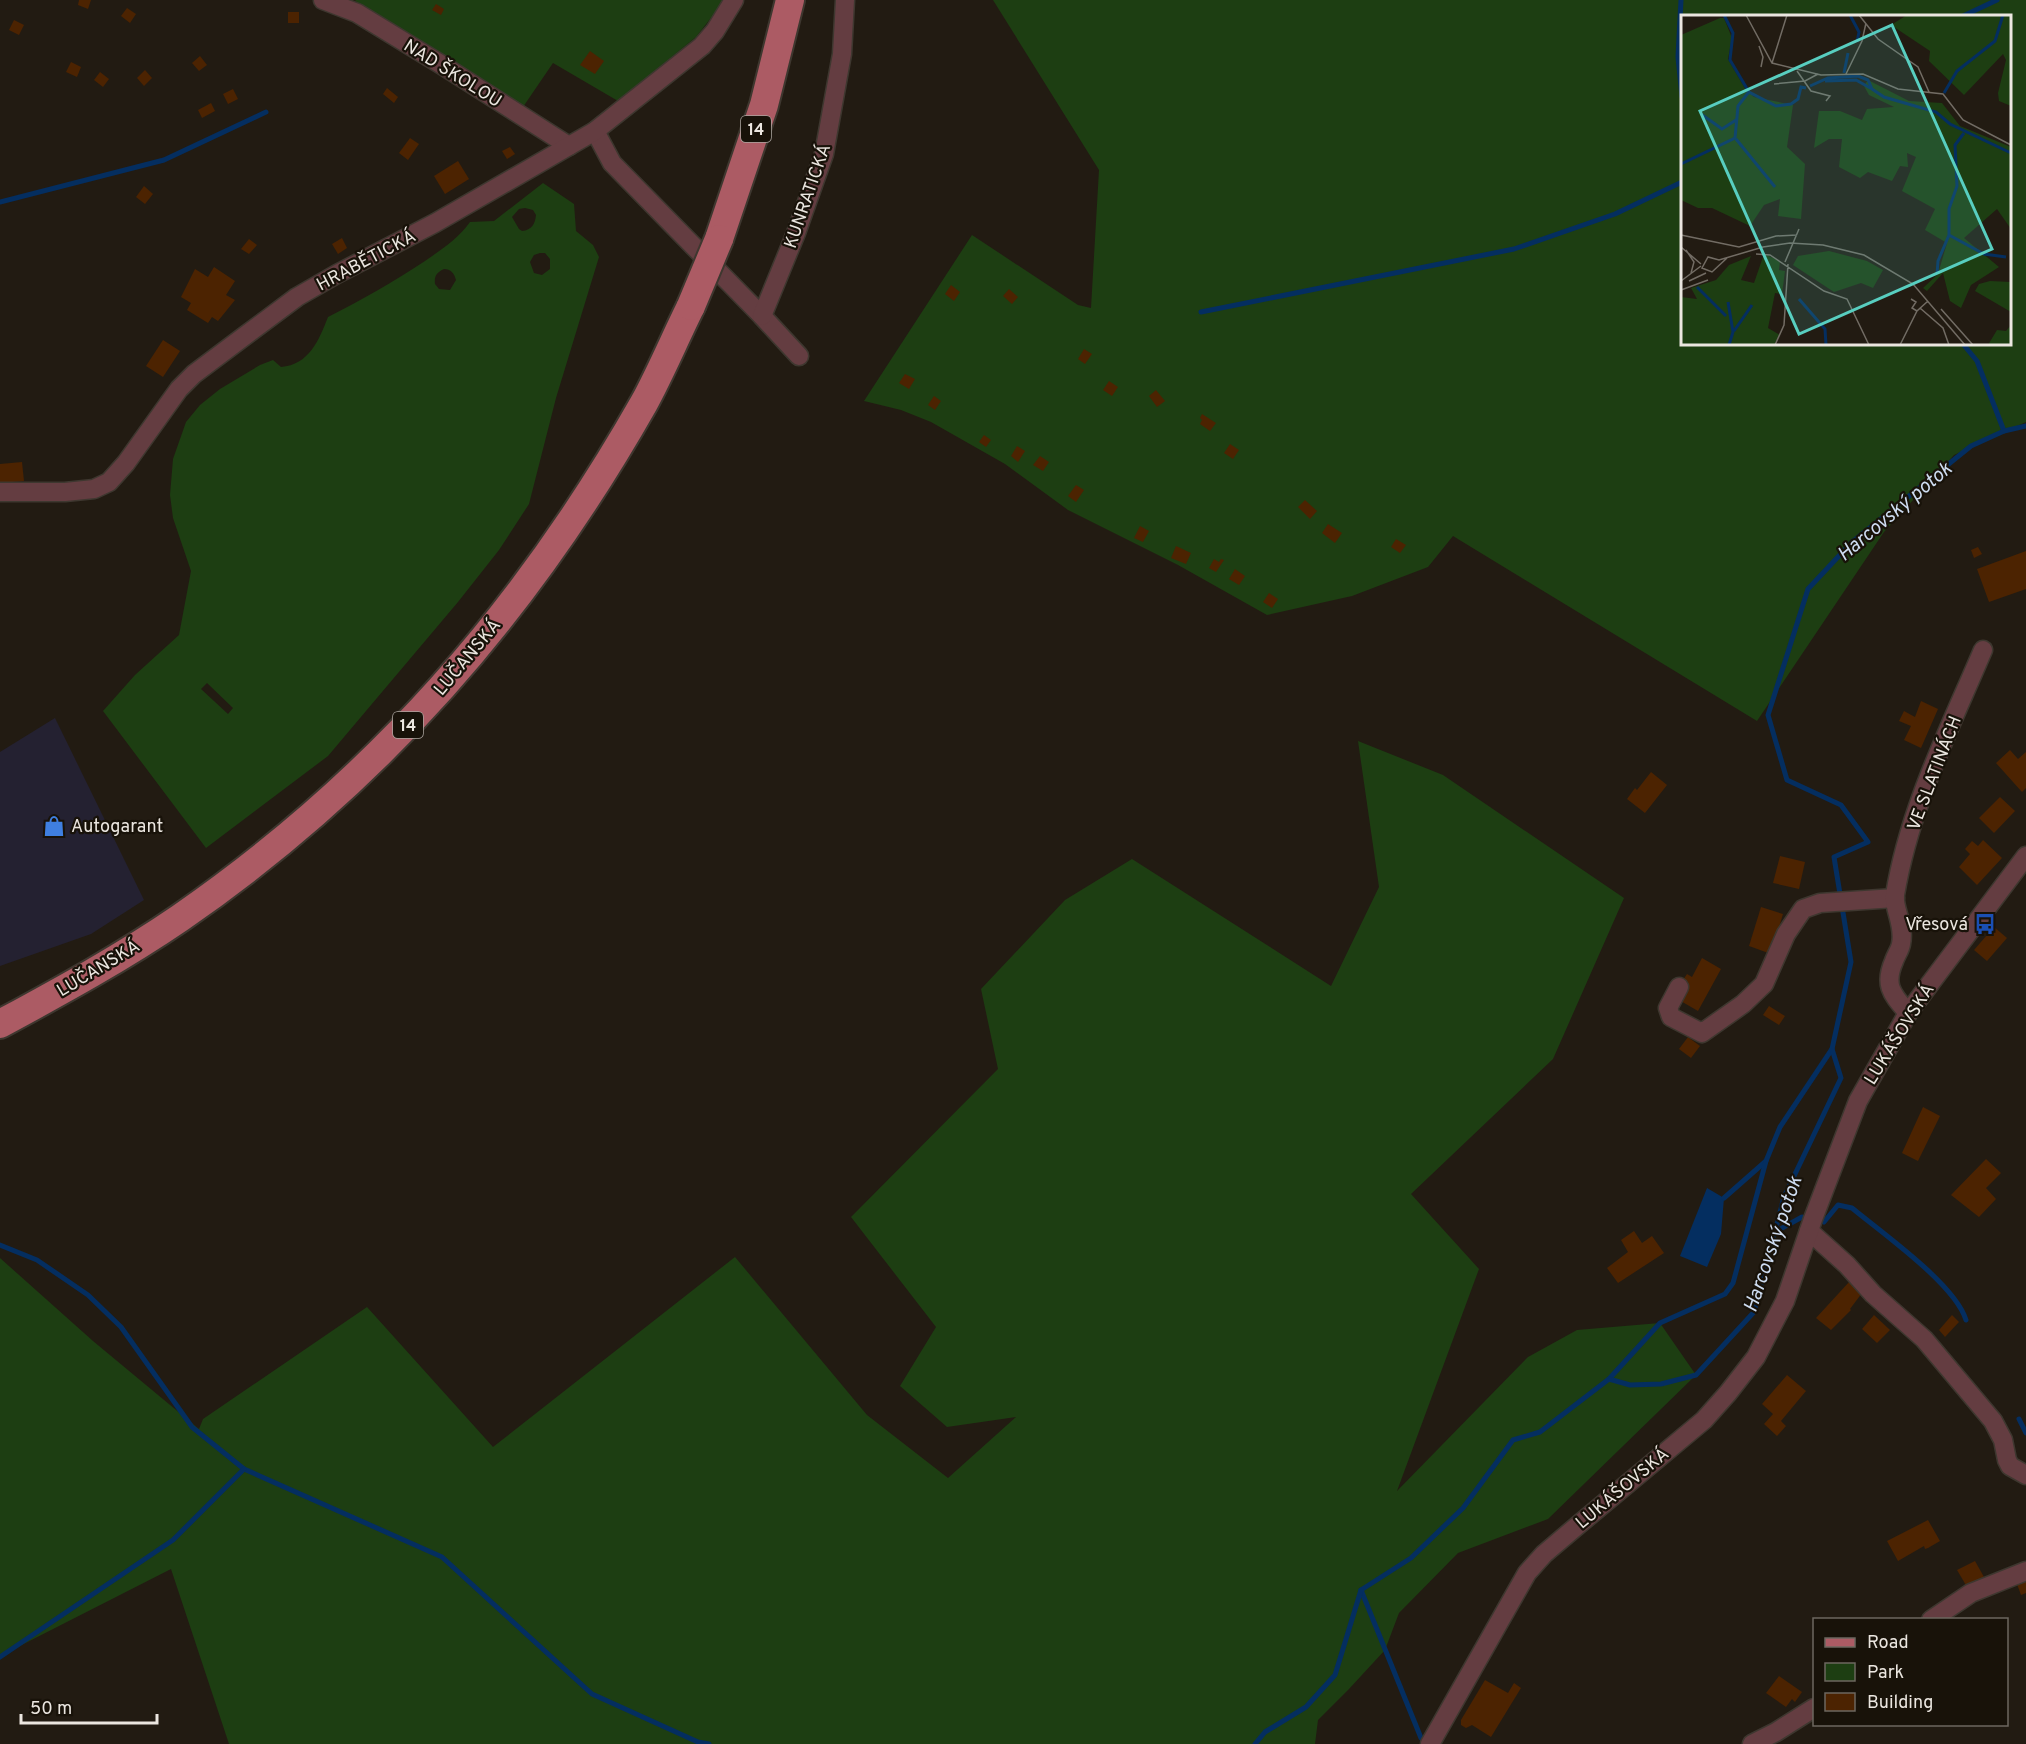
<svg xmlns="http://www.w3.org/2000/svg" width="2026" height="1744" font-family="Overpass,sans-serif">
  <style>
    .commercial { fill: #242131 }
    .green { fill: #1d3e12; fill-rule: evenodd }
    .water { fill: #042e60 }
    .lines { fill: none; stroke-linecap: round; stroke-linejoin: round }
    .stream { stroke: #042e60; stroke-width: 5 }
    .building { fill: #4c2301 }
    .street-casing { stroke: #3e372f; stroke-width: 21 }
    .primary-casing { stroke: #3e372f; stroke-width: 32 }
    .street { stroke: #643d41; stroke-width: 18 }
    .primary { stroke: #ac5b64; stroke-width: 28 }
    .primary-bridge-casing { stroke: #3e372f; stroke-width: 32; stroke-linecap: butt }
    .primary-bridge { stroke: #ac5b64; stroke-width: 28 }
    .labels { text-anchor: middle; stroke-width: 4.5; stroke-linejoin: round; paint-order: stroke }
    .shield { fill: #181209; stroke: #aca6a0; stroke-width: 1.5 }
    .shield-label { font-size: 16px; font-weight: bold; fill: #ebe6e0 }
    .street-label { font-size: 18px; fill: #ebe6e0; stroke: #181209 }
    .poi-label { font-size: 18px; fill: #ebe6e0; stroke: #181209; text-anchor: start }
    .water-label { font-size: 20px; font-style: italic; fill: #cedcf0; stroke: #181209 }
    .inset-river { fill: none; stroke: #042e60; stroke-width: 3 }
    .inset-road { fill: none; stroke: #726c64; stroke-width: 1.5 }
    .view { fill: #58cec0; fill-opacity: 0.15; stroke: #58cec0; stroke-width: 3 }
    .inset-edge { fill: none; stroke: #ebe6e0; stroke-width: 3 }
  </style>
  <rect width="100%" height="100%" fill="#221b12"/>
  <polygon class="commercial" points="55,718 144,900 91,934 0,966 0,752"/>
  <g class="green">
    <polygon points="355,0 725,0 696,37 618,101 553,63 523,107 360,6"/>
    <path d="M993,0H2026V422L1954,455L1884,532L1757,721L1453,536L1428,567L1352,596L1267,615L1178,565L1068,510L1005,464L931,422L901,410L864,401L972,235L1078,305L1091,308L1099,170ZM1682,16H2010V344H1682Z"/>
    <path d="M543,183L574,204L576,231L593,245L599,257L556,398L529,504L499,550L458,602L328,756L206,848L103,711L135,675L179,635L191,571L173,518L170,495L173,459L186,422L200,405L220,389L260,365L273,360L281,367C309,365 319,340 328,317C362,300 393,282 425,261C442,249 458,239 470,222L494,221ZM525,208L533,210L536,215C535,224 532,230 522,231L519,229L512,217L519,209ZM540,253H545L550,259V269L542,275L534,273L530,262L534,255ZM444,269C451,269 454,273 456,280L450,290L439,289L435,284C434,276 437,272 444,269ZM207,683L233,708L228,714L201,689Z"/>
    <polygon points="1358,741 1443,775 1624,898 1553,1059 1411,1194 1479,1269 1397,1491 1528,1357 1577,1330 1660,1323 1696,1375 1548,1519 1458,1553 1399,1613 1385,1650 1349,1689 1318,1720 1315,1744 229,1744 171,1569 0,1656 0,1258 93,1341 199,1429 203,1419 367,1307 493,1447 735,1257 867,1415 948,1478 1016,1417 947,1427 900,1386 936,1327 851,1217 998,1069 981,989 1065,900 1132,859 1331,986 1379,887"/>
  </g>
  <polygon class="water" points="1707,1188 1724,1198 1721,1234 1707,1267 1680,1256"/>
  <g class="lines">
    <g class="stream">
      <polyline points="1681,0 1678,57 1682,97"/>
      <polyline points="1963,16 1997,0"/>
      <polyline points="0,202 164,160 266,112"/>
      <polyline points="1201,312 1514,249 1615,214 1682,182"/>
      <polyline points="1963,344 1977,361 2004,431"/>
      <polyline points="1724,1198 1766,1161"/>
      <path d="M1824,1222L1838,1205L1852,1208C1882,1233 1955,1284 1966,1320"/>
      <polyline points="1775,1232 1802,1217"/>
      <polyline points="0,1245 37,1260 88,1295 121,1327 192,1427 244,1469 442,1557 592,1694 698,1742 709,1744"/>
      <polyline points="1609,1379 1660,1323 1725,1294 1733,1283 1766,1161 1780,1127 1832,1049"/>
      <polyline points="2019,1419 2026,1433"/>
      <polyline points="1361,1590 1421,1738"/>
      <polyline points="0,1657 173,1540 244,1469"/>
      <polyline points="1255,1744 1265,1732 1306,1707 1335,1675 1361,1590 1411,1558 1463,1508 1513,1440 1540,1432 1609,1379 1630,1385 1661,1384 1696,1375 1754,1312 1784,1197 1841,1078 1832,1049 1851,962 1834,857 1868,842 1841,805 1787,780 1768,715 1808,589 1851,543 1971,446 2004,431 2026,426"/>
    </g>
  </g>
  <g class="building">
    <polygon points="79,0 91,0 88,9 78,5"/>
    <polygon points="436,4 444,9 441,15 432,10"/>
    <polygon points="127,8 136,14 130,23 121,16"/>
    <rect x="288" y="12" width="11" height="11"/>
    <polygon points="14,20 24,25 19,35 9,30"/>
    <polygon points="590,51 604,61 595,74 580,65"/>
    <polygon points="200,56 207,65 199,71 192,63"/>
    <polygon points="71,62 81,67 77,77 66,72"/>
    <polygon points="145,70 152,78 144,86 137,78"/>
    <polygon points="100,72 109,79 103,87 94,80"/>
    <polygon points="387,88 398,97 394,103 383,94"/>
    <polygon points="233,89 238,99 228,104 223,94"/>
    <polygon points="211,103 215,111 202,118 198,110"/>
    <polygon points="410,138 419,144 408,160 399,153"/>
    <polygon points="510,147 515,154 507,159 502,151"/>
    <polygon points="458,161 469,179 445,194 434,176"/>
    <polygon points="144,186 153,194 145,204 136,197"/>
    <polygon points="342,238 347,248 338,254 332,244"/>
    <polygon points="249,239 257,245 249,254 241,249"/>
    <polygon points="214,267 235,281 226,295 235,300 218,321 212,317 208,323 187,310 191,303 181,297 195,269 208,277"/>
    <polygon points="951,285 960,292 954,301 945,294"/>
    <polygon points="1009,289 1018,297 1012,304 1003,296"/>
    <polygon points="163,340 180,351 163,377 146,366"/>
    <polygon points="1084,349 1092,354 1085,364 1078,359"/>
    <polygon points="905,374 915,379 909,389 899,383"/>
    <polygon points="1109,381 1118,387 1112,396 1103,390"/>
    <polygon points="1156,390 1165,401 1157,407 1149,396"/>
    <polygon points="934,396 941,401 935,410 928,405"/>
    <polygon points="1202,414 1216,423 1210,431 1200,424 1202,420 1200,418"/>
    <polygon points="984,435 991,440 986,447 979,442"/>
    <polygon points="1230,444 1239,450 1233,459 1224,453"/>
    <polygon points="1017,446 1025,451 1018,462 1011,456"/>
    <polygon points="1040,456 1049,462 1043,471 1033,465"/>
    <polygon points="22,462 24,481 0,483 0,464"/>
    <polygon points="1076,485 1084,490 1076,502 1068,496"/>
    <polygon points="1305,500 1317,511 1310,519 1298,507"/>
    <polygon points="1328,524 1342,533 1335,543 1322,533"/>
    <polygon points="1140,526 1149,531 1143,542 1134,538"/>
    <polygon points="1396,539 1406,545 1400,553 1391,547"/>
    <polygon points="1176,546 1191,553 1186,564 1171,558"/>
    <polygon points="1978,547 1982,554 1974,558 1971,550"/>
    <polygon points="2026,551 2026,589 1989,602 1977,569"/>
    <polygon points="1214,559 1219,562 1221,559 1224,560 1216,572 1209,568"/>
    <polygon points="1235,569 1245,576 1239,585 1229,579"/>
    <polygon points="1269,593 1278,599 1272,608 1263,602"/>
    <polygon points="1921,701 1938,709 1921,748 1904,740 1911,726 1899,721 1904,711 1915,717"/>
    <polygon points="2010,750 2018,759 2026,752 2026,788 2022,792 1996,763"/>
    <polygon points="1651,772 1667,785 1645,813 1627,799 1635,788 1637,790"/>
    <polygon points="2000,797 2015,811 1994,833 1979,818"/>
    <polygon points="1983,840 2002,858 1977,885 1959,867 1970,854 1965,849 1972,841 1978,846"/>
    <polygon points="1780,856 1805,862 1799,889 1773,883"/>
    <polygon points="1761,907 1783,914 1771,954 1749,946"/>
    <polygon points="1994,927 2007,938 1987,961 1974,950"/>
    <polygon points="1702,958 1721,969 1698,1011 1679,1000 1681,983 1687,974 1692,977"/>
    <polygon points="1769,1006 1785,1016 1779,1025 1763,1015"/>
    <polygon points="1688,1037 1700,1046 1691,1058 1679,1049"/>
    <polygon points="1923,1107 1940,1116 1918,1161 1902,1153"/>
    <polygon points="1986,1159 2001,1173 1986,1188 1996,1199 1979,1217 1951,1195"/>
    <polygon points="1634,1231 1642,1243 1652,1236 1664,1253 1618,1283 1607,1268 1628,1252 1621,1240"/>
    <polygon points="1850,1281 1862,1293 1850,1309 1851,1310 1831,1330 1816,1318"/>
    <polygon points="1874,1315 1890,1330 1877,1343 1862,1329"/>
    <polygon points="1952,1315 1959,1322 1945,1337 1939,1330"/>
    <polygon points="1787,1375 1806,1391 1781,1421 1786,1426 1777,1436 1764,1424 1773,1414 1762,1404"/>
    <polygon points="1928,1520 1940,1541 1928,1548 1925,1549 1924,1546 1898,1561 1887,1541"/>
    <polygon points="1975,1561 1984,1577 1967,1587 1957,1570"/>
    <polygon points="2026,1580 2026,1593 2021,1595 2017,1584"/>
    <polygon points="1779,1676 1802,1692 1795,1702 1792,1699 1786,1707 1766,1693"/>
    <polygon points="1485,1680 1508,1693 1514,1683 1521,1688 1491,1737 1472,1725 1466,1728 1461,1725 1461,1720"/>
  </g>
  <g class="lines">
    <defs>
      <g id="street">
        <polyline points="323,0 357,13 442,65 569,146"/>
        <polyline points="595,131 612,163 762,316 799,356"/>
        <polyline points="762,316 796,233 824,154 842,54 845,0"/>
        <polyline points="0,492 65,492 94,489 109,482 126,463 179,389 194,374 246,335 297,297 337,274 435,223 595,131 702,46 715,31 734,0"/>
        <polyline points="1679,987 1668,1008 1671,1017 1702,1033 1743,1004 1764,984 1786,934 1803,909 1820,903 1895,898"/>
        <path d="M1908,1013C1893,995 1883,986 1894,961C1896,955 1900,950 1901,944C1905,925 1893,908 1895,895C1909,809 1949,730 1983,650"/>
        <polyline points="1809,1231 1847,1265 1873,1294 1924,1339 1993,1421 2003,1440 2007,1460 2010,1466 2026,1475"/>
        <polyline points="1931,1620 1971,1593 2026,1571"/>
        <polyline points="1430,1744 1527,1573 1544,1554 1577,1526 1704,1420 1728,1393 1756,1357 1785,1301 1813,1219 1858,1101 1908,1013 2026,856"/>
        <polyline points="1752,1744 1776,1732 1814,1708"/>
      </g>
      <g id="primary">
        <polyline points="719,239 764,105 790,0"/>
        <path d="M0,1024C61,991 123,957 180,918C378,781 526,611 644,403C661,372 675,338 691,306"/>
      </g>
    </defs>
    <use href="#street" class="street-casing"/>
    <use href="#primary" class="primary-casing"/>
    <use href="#street" class="street"/>
    <use href="#primary" class="primary"/>
    <defs>
      <polyline id="primary-bridge" points="691,306 719,239"/>
    </defs>
    <use href="#primary-bridge" class="primary-bridge-casing"/>
    <use href="#primary-bridge" class="primary-bridge"/>
  </g>
  <defs>
    <symbol id="shop-bare" viewBox="-9 -9 18 18"><path d="M-5-2.5h2.3a2.7 3.5 0 0 1 5.4 0H5L5.5 6h-11ZM-1.5-2.5h3a1.5 2.3 0 0 0-3 0Z" fill="#3f7fe0" stroke="#181209" stroke-width="2.5" paint-order="stroke"/></symbol>
    <symbol id="bus-bare" viewBox="-9 -9 18 18"><path d="M-5-6H5V4H4V6H2V4H-2V6H-4V4H-5ZM-3.5-4V0h7V-4ZM-3.5 1.2v1.5H-2V1.2ZM2 1.2v1.5H3.5V1.2Z" fill="#1a4fb4" stroke="#181209" stroke-width="2.5" paint-order="stroke"/></symbol>
  </defs>
  <g fill-rule="evenodd">
    <use href="#shop-bare" x="39" y="811" width="30" height="30"/>
    <use href="#bus-bare" x="1970" y="909" width="30" height="30"/>
  </g>
  <g class="labels">
    <g class="shield">
      <rect x="741" y="116" width="30" height="26" rx="4.5"/>
      <rect x="393" y="712" width="30" height="26" rx="4.5"/>
    </g>
    <g class="shield-label">
      <text x="756" y="135">14</text>
      <text x="408" y="731">14</text>
    </g>
    <g class="street-label">
      <text transform="translate(453 73) rotate(32)" y="6">NAD ŠKOLOU</text>
      <text transform="translate(807 196) rotate(-71)" y="6">KUNRATICKÁ</text>
      <text transform="translate(366 260) rotate(-28)" y="6">HRABĚTICKÁ</text>
      <text transform="translate(467 657) rotate(-50)" y="6">LUČANSKÁ</text>
      <text transform="translate(1934 773) rotate(-69)" y="6">VE SLATINÁCH</text>
      <text transform="translate(98 968) rotate(-31)" y="6">LUČANSKÁ</text>
      <text transform="translate(1899 1034) rotate(-58)" y="6">LUKÁŠOVSKÁ</text>
      <text transform="translate(1622 1488) rotate(-40)" y="6">LUKÁŠOVSKÁ</text>
    </g>
    <g class="poi-label">
      <text x="71" y="832">Autogarant</text>
      <text x="1968" y="930" text-anchor="end">Vřesová</text>
    </g>
    <g class="water-label">
      <text transform="translate(1894 511) rotate(-40)" y="7">Harcovský potok</text>
      <text transform="translate(1772 1244) rotate(-71)" y="7">Harcovský potok</text>
    </g>
  </g>
  <g transform="translate(1681 15)">
    <rect width="330" height="330" fill="#221b12"/>
    <path d="M226,0H330V91L318,86L317,78L325,45L322,39L283,80L248,46L249,36L210,10ZM39,3H43L51,23L47,44L65,75L73,82L112,90L106,132L124,149L120,204L97,201L99,184L83,190L69,211L31,193H17L0,185V20ZM187,65L228,86L261,88L279,111L330,132V214L316,194L283,223L318,252L290,270L280,293L269,286L262,258L246,276L242,273L257,259L266,228L244,215L254,194L221,176L235,142L226,138L227,152L219,151L211,166L187,157L179,163L158,152L161,124H148L133,133L138,96H159L181,105L186,94L213,92L188,80L183,71ZM148,236L186,246L202,255L192,273L180,268L153,277L112,250L117,241ZM83,239L99,246L98,255L104,256L101,279L94,278L87,313L99,320L93,330H0V282L16,284L10,273L35,265L48,250L70,241L60,265L73,268ZM309,266L330,267V297L294,276L298,269ZM330,310V330H307L316,315L325,316Z" fill="#1d3e12"/>
    <path class="inset-river" d="M43,0L52,18L49,45L68,77L95,91L110,89L117,84L120,72L125,73M169,0L178,17L176,27M163,58L167,38M144,66L175,65L191,74M129,71L147,63L177,61L187,65L191,74L203,82L255,97L269,109L330,138M263,78L276,56L314,26L322,0M20,99L41,114L55,105M55,124L94,172M0,149L54,123L57,91L67,78M268,220L303,239L325,242M256,259L257,246L268,220V194L276,171L274,130L283,118M16,272L45,301M118,284L144,314L145,330M47,287L52,317L48,330M53,316L71,290"/>
    <path class="inset-road" d="M65,0L91,48L140,60L182,59L217,74L262,79L282,105L330,130M178,0L197,24L237,52L248,77M78,31L82,42L80,52M91,48L106,0M116,56L130,76L149,81L145,86M165,59L181,26L185,8M93,69L124,66L137,59M0,220L58,232L95,221L116,220M0,232L20,249M5,235L13,247L10,258M75,239L89,240L143,276L166,284L188,330M46,243L31,257L21,253L27,242L38,245L82,232L109,228L142,230L183,240L232,269L284,330M104,247L118,214M0,266L20,251M8,266L25,258M0,275L27,265M230,284L235,287L231,293L236,296M239,293L262,313L268,330M260,294L292,330M94,330L103,310L107,249M219,330L236,296L247,286"/>
    <path class="view" d="M211,10L311,234L118,319L19,96Z"/>
    <rect width="330" height="330" class="inset-edge"/>
  </g>
  <rect x="1813" y="1618" width="195" height="108" fill="#181209" stroke="#6c675f" stroke-width="1.5"/>
  <rect x="1825" y="1638" width="30" height="9" fill="#ac5b64" stroke="#6c675f" stroke-width="1.5"/>
  <text x="1867" y="1648" font-size="18" fill="#ebe6e0">Road</text>
  <rect x="1825" y="1663" width="30" height="18" fill="#1d3e12" stroke="#6c675f" stroke-width="1.5"/>
  <text x="1867" y="1678" font-size="18" fill="#ebe6e0">Park</text>
  <rect x="1825" y="1693" width="30" height="18" fill="#4c2301" stroke="#6c675f" stroke-width="1.5"/>
  <text x="1867" y="1708" font-size="18" fill="#ebe6e0">Building</text>
  <path d="M21 1714v9h136v-9" fill="none" stroke="#ebe6e0" stroke-width="3"/>
  <text x="30" y="1714" font-size="18" fill="#ebe6e0" stroke="#181209" stroke-width="4.5" paint-order="stroke">50 m</text>
</svg>
